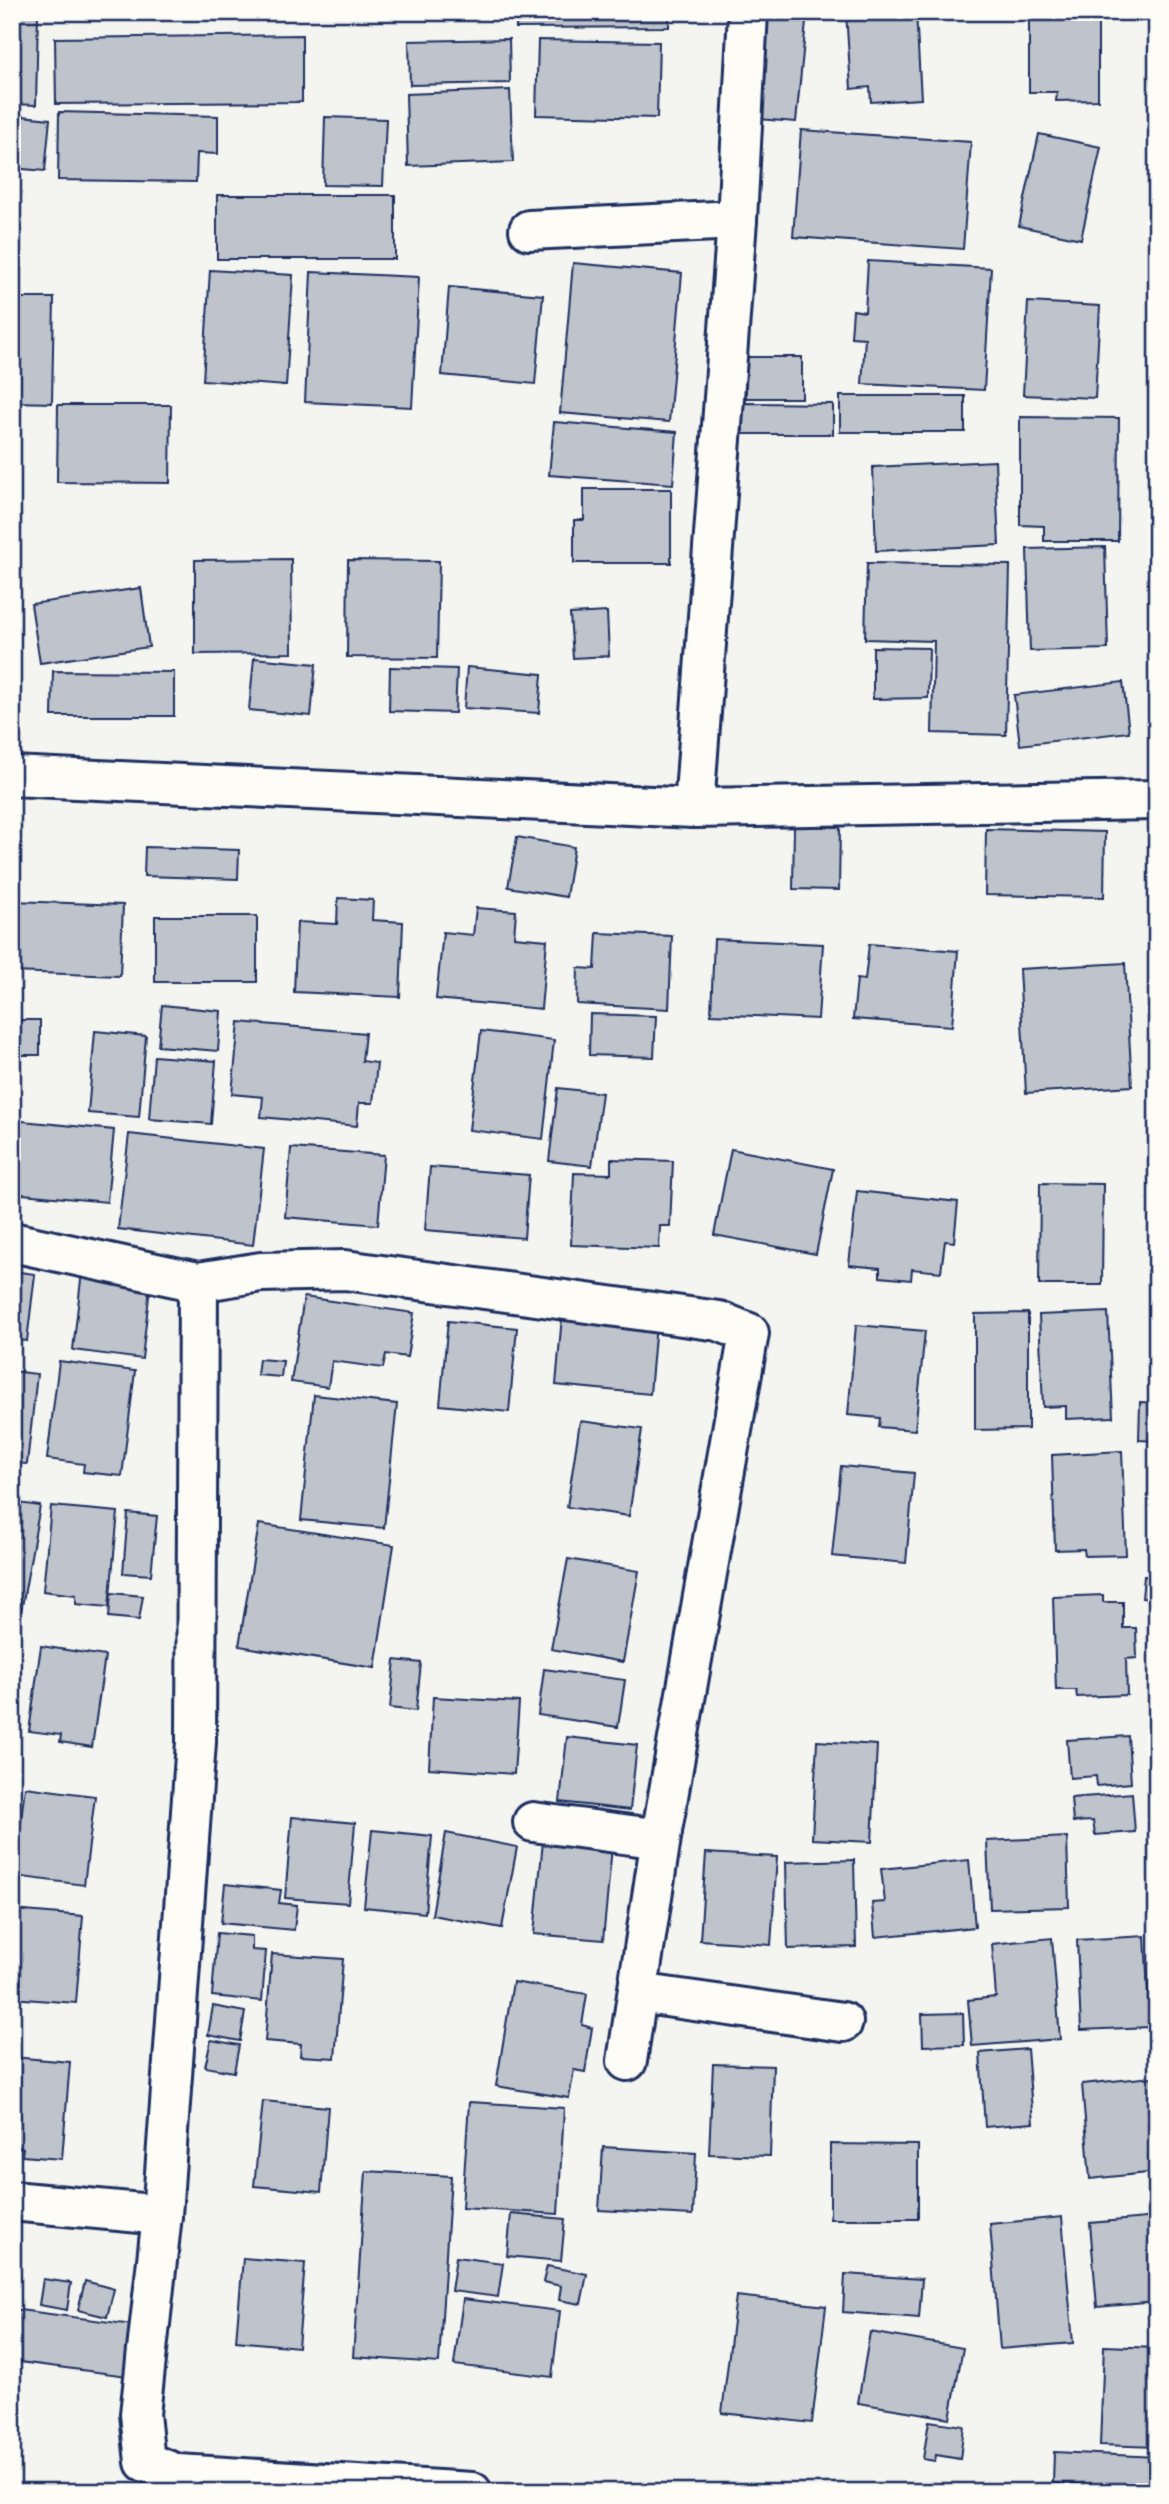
<svg xmlns="http://www.w3.org/2000/svg" width="1169" height="2504" font-family="Dekko,sans-serif">
  <style>
    .building { fill: #bfc3cc; stroke: #1b2f5e; stroke-width: 2 }
    .lines { fill: none; stroke-linecap: round; stroke-linejoin: round }
    .street-casing { stroke: #1b2f5e; stroke-width: 44 }
    .street { stroke: #fdfcf7; stroke-width: 38 }
  </style>
  <rect width="100%" height="100%" fill="#f4f4f1"/>
  <filter id="ink" filterUnits="userSpaceOnUse"><feTurbulence type="fractalNoise" baseFrequency=".0143" numOctaves="2"/><feDisplacementMap in="SourceGraphic" scale="14" xChannelSelector="R" yChannelSelector="G"/><feConvolveMatrix kernelMatrix="1 2 1 2 8 2 1 2 1" color-interpolation-filters="sRGB"/></filter>
  <g filter="url(#ink)">
    <g class="building">
      <polygon points="12,12 38,13 36,105 12,104"/>
      <polygon points="516,12 669,12 669,27 516,28"/>
      <polygon points="769,12 807,12 796,122 758,119"/>
      <polygon points="846,12 916,12 921,99 871,102 870,87 851,89"/>
      <polygon points="1029,12 1098,12 1098,100 1056,101 1057,92 1029,92"/>
      <polygon points="302,35 302,102 56,104 55,38"/>
      <polygon points="509,39 510,83 410,85 409,41"/>
      <polygon points="538,40 659,42 657,118 536,115"/>
      <polygon points="510,90 513,162 408,166 406,94"/>
      <polygon points="59,112 218,116 218,154 197,153 196,182 58,180"/>
      <polygon points="12,115 50,119 45,171 12,168"/>
      <polygon points="325,117 386,119 383,186 323,185"/>
      <polygon points="801,130 971,142 963,249 793,237"/>
      <polygon points="1039,134 1101,147 1081,239 1019,226"/>
      <rect x="217" y="195" width="178" height="64"/>
      <polygon points="868,261 991,268 984,390 862,384 865,338 851,337 853,310 865,312"/>
      <polygon points="573,263 682,273 669,422 560,413"/>
      <polygon points="210,270 293,275 286,386 203,380"/>
      <polygon points="311,272 419,277 412,407 305,402"/>
      <polygon points="449,287 543,295 535,384 442,375"/>
      <polygon points="16,298 54,298 52,403 13,402"/>
      <polygon points="1028,302 1100,306 1095,398 1023,395"/>
      <rect x="746" y="357" width="56" height="41"/>
      <rect x="840" y="396" width="125" height="36"/>
      <polygon points="743,403 833,404 833,434 743,434"/>
      <polygon points="58,405 171,405 170,483 57,482"/>
      <polygon points="1020,417 1119,418 1118,541 1044,541 1044,526 1020,525"/>
      <polygon points="554,422 677,432 673,484 549,475"/>
      <polygon points="995,461 999,545 876,551 873,467"/>
      <polygon points="584,489 671,489 671,563 574,563 574,520 584,520"/>
      <polygon points="1105,547 1108,649 1030,651 1027,549"/>
      <polygon points="291,559 292,653 195,654 195,560"/>
      <polygon points="348,560 439,561 437,658 347,657"/>
      <polygon points="867,563 1010,565 1006,735 932,733 934,641 865,639"/>
      <polygon points="141,588 149,647 40,663 31,604"/>
      <polygon points="607,612 609,656 573,658 570,614"/>
      <polygon points="873,647 929,648 928,698 873,699"/>
      <polygon points="254,658 316,664 311,716 249,710"/>
      <polygon points="390,667 457,669 455,713 389,711"/>
      <polygon points="467,667 542,674 539,713 464,708"/>
      <polygon points="53,671 174,672 174,716 52,716"/>
      <polygon points="1123,682 1129,732 1020,745 1014,695"/>
      <polygon points="794,826 840,827 839,890 793,889"/>
      <polygon points="986,829 1105,832 1104,897 985,895"/>
      <polygon points="517,837 574,847 566,897 508,887"/>
      <polygon points="145,847 239,850 238,879 144,876"/>
      <polygon points="338,898 373,900 372,920 403,922 400,997 294,992 297,922 337,924"/>
      <polygon points="12,901 123,905 120,976 12,972"/>
      <polygon points="476,908 516,911 514,937 547,940 541,1009 436,999 443,932 473,935"/>
      <rect x="155" y="916" width="102" height="66"/>
      <polygon points="597,933 672,936 669,1009 577,1004 578,968 595,969"/>
      <polygon points="714,939 823,944 818,1019 711,1014"/>
      <polygon points="869,944 958,951 952,1026 853,1019 857,979 865,980"/>
      <polygon points="1125,963 1132,1086 1026,1093 1019,969"/>
      <polygon points="162,1005 221,1011 218,1051 158,1046"/>
      <polygon points="590,1014 656,1016 654,1057 589,1055"/>
      <rect x="12" y="1020" width="28" height="35"/>
      <polygon points="239,1022 365,1033 362,1061 377,1063 373,1103 359,1103 357,1126 261,1117 263,1097 232,1094"/>
      <polygon points="95,1031 146,1036 139,1117 88,1113"/>
      <polygon points="481,1031 554,1040 543,1139 469,1130"/>
      <polygon points="154,1056 216,1061 211,1124 149,1119"/>
      <polygon points="558,1088 602,1093 592,1166 549,1161"/>
      <polygon points="12,1120 114,1130 107,1202 12,1193"/>
      <polygon points="129,1134 264,1149 253,1245 118,1229"/>
      <polygon points="291,1148 384,1155 378,1225 285,1217"/>
      <polygon points="731,1149 833,1169 816,1254 714,1235"/>
      <polygon points="611,1159 673,1161 670,1226 660,1226 659,1248 571,1245 574,1173 611,1174"/>
      <polygon points="430,1167 529,1175 524,1238 425,1230"/>
      <polygon points="1040,1183 1103,1184 1102,1285 1039,1285"/>
      <polygon points="857,1191 958,1202 954,1242 945,1241 941,1272 912,1269 911,1280 880,1277 880,1268 849,1265"/>
      <polygon points="12,1271 35,1274 27,1341 12,1339"/>
      <polygon points="82,1271 151,1278 142,1359 73,1350"/>
      <polygon points="304,1297 414,1313 407,1357 386,1354 383,1368 332,1361 328,1387 291,1382"/>
      <polygon points="1108,1312 1113,1417 1066,1419 1066,1406 1043,1407 1039,1315"/>
      <polygon points="1028,1313 1028,1429 975,1430 975,1314"/>
      <polygon points="562,1316 656,1324 650,1394 556,1385"/>
      <polygon points="448,1321 517,1328 509,1412 440,1405"/>
      <polygon points="856,1325 925,1331 915,1430 879,1427 880,1418 848,1415"/>
      <polygon points="259,1359 283,1361 281,1377 257,1375"/>
      <polygon points="59,1361 135,1371 122,1476 83,1472 84,1464 47,1459"/>
      <polygon points="12,1371 37,1374 27,1464 12,1463"/>
      <polygon points="314,1395 397,1404 384,1528 301,1520"/>
      <polygon points="1140,1402 1157,1403 1157,1441 1139,1440"/>
      <polygon points="580,1421 642,1429 629,1516 567,1507"/>
      <polygon points="1122,1451 1126,1555 1085,1556 1084,1549 1055,1550 1052,1455"/>
      <polygon points="841,1466 914,1473 906,1563 832,1556"/>
      <polygon points="12,1502 40,1506 20,1618 12,1617"/>
      <polygon points="51,1506 118,1512 109,1607 76,1604 76,1595 43,1591"/>
      <polygon points="128,1513 157,1516 151,1575 123,1573"/>
      <polygon points="259,1524 394,1545 375,1668 239,1646"/>
      <polygon points="568,1559 639,1571 623,1662 551,1649"/>
      <polygon points="1144,1576 1157,1577 1157,1599 1142,1598"/>
      <polygon points="111,1593 143,1596 139,1620 109,1617"/>
      <polygon points="1103,1595 1103,1602 1123,1602 1123,1628 1136,1628 1137,1658 1126,1659 1127,1695 1077,1697 1076,1690 1056,1690 1053,1597"/>
      <polygon points="41,1646 105,1656 92,1747 60,1742 61,1735 29,1731"/>
      <polygon points="395,1660 421,1663 416,1711 390,1708"/>
      <polygon points="544,1669 625,1680 618,1727 538,1715"/>
      <polygon points="433,1697 519,1702 514,1774 429,1768"/>
      <polygon points="1128,1736 1131,1783 1097,1786 1096,1776 1070,1778 1067,1740"/>
      <polygon points="567,1737 637,1745 630,1810 560,1802"/>
      <polygon points="817,1741 877,1745 872,1842 812,1839"/>
      <polygon points="25,1787 95,1796 84,1885 14,1876"/>
      <polygon points="1132,1793 1135,1832 1095,1835 1093,1821 1073,1822 1071,1798"/>
      <polygon points="292,1817 355,1823 348,1903 285,1898"/>
      <polygon points="372,1830 432,1836 425,1913 364,1907"/>
      <polygon points="446,1833 517,1847 502,1928 432,1915"/>
      <polygon points="1067,1837 1069,1907 990,1909 987,1841"/>
      <polygon points="543,1841 612,1847 603,1940 534,1934"/>
      <polygon points="706,1853 777,1857 771,1945 700,1940"/>
      <polygon points="854,1860 856,1947 788,1949 786,1862"/>
      <polygon points="969,1860 975,1927 875,1937 872,1903 885,1902 881,1869"/>
      <polygon points="225,1884 281,1890 279,1903 297,1905 294,1930 221,1923"/>
      <polygon points="13,1910 83,1916 76,2003 12,1998"/>
      <polygon points="217,1933 252,1936 252,1950 266,1951 262,2001 212,1996"/>
      <polygon points="1145,1936 1150,2027 1081,2030 1077,1940"/>
      <polygon points="1052,1938 1060,2039 972,2046 968,2000 996,1997 992,1944"/>
      <polygon points="272,1954 343,1959 335,2058 300,2056 301,2044 265,2041"/>
      <polygon points="513,1982 587,1994 582,2025 592,2028 585,2072 574,2070 569,2098 496,2086"/>
      <polygon points="213,2006 245,2012 240,2041 208,2035"/>
      <polygon points="963,2013 964,2045 923,2046 922,2014"/>
      <polygon points="211,2040 239,2045 234,2072 205,2067"/>
      <polygon points="1027,2049 1033,2123 985,2127 980,2053"/>
      <polygon points="12,2057 70,2062 62,2159 22,2156 23,2148 12,2147"/>
      <polygon points="713,2064 773,2066 770,2156 709,2154"/>
      <polygon points="1152,2077 1157,2129 1157,2172 1090,2179 1082,2084"/>
      <polygon points="263,2101 328,2107 321,2192 254,2186"/>
      <polygon points="469,2102 564,2108 558,2214 462,2208"/>
      <polygon points="830,2144 918,2145 918,2219 830,2219"/>
      <polygon points="603,2147 696,2153 693,2215 599,2210"/>
      <polygon points="366,2171 451,2176 439,2363 353,2357"/>
      <polygon points="511,2214 565,2219 561,2261 507,2256"/>
      <polygon points="1062,2217 1073,2343 1000,2349 990,2224"/>
      <polygon points="1157,2217 1157,2302 1097,2307 1090,2223"/>
      <polygon points="456,2257 503,2263 498,2297 451,2291"/>
      <polygon points="243,2258 305,2263 298,2347 236,2341"/>
      <polygon points="547,2266 587,2274 581,2304 559,2300 561,2286 543,2282"/>
      <polygon points="845,2274 922,2279 919,2318 843,2312"/>
      <polygon points="43,2279 71,2283 67,2310 39,2305"/>
      <polygon points="85,2281 114,2289 107,2317 78,2310"/>
      <polygon points="736,2296 826,2306 812,2423 722,2413"/>
      <polygon points="463,2299 560,2311 552,2377 454,2365"/>
      <polygon points="12,2309 133,2325 127,2376 12,2361"/>
      <polygon points="870,2332 963,2348 950,2418 858,2403"/>
      <polygon points="1104,2346 1157,2348 1157,2447 1100,2445"/>
      <polygon points="929,2421 964,2426 960,2459 936,2455 935,2461 923,2459"/>
      <polygon points="1054,2452 1157,2457 1157,2488 1053,2483"/>
    </g>
    <g class="lines">
      <defs>
        <g id="street">
          <polyline points="529,230 737,220"/>
          <polyline points="12,776 694,808 1157,800"/>
          <polyline points="694,808 737,220 748,12"/>
          <polyline points="12,1242 198,1282 261,1272 345,1270 719,1321 749,1333 662,1831 627,2061"/>
          <polyline points="198,1282 196,1742 162,2215 140,2414 145,2462 178,2474 472,2492"/>
          <polyline points="533,1822 646,1837 662,1831"/>
          <polyline points="638,1993 843,2022"/>
          <polyline points="12,2201 162,2215"/>
        </g>
      </defs>
      <use href="#street" class="street-casing"/>
      <use href="#street" class="street"/>
    </g>
  </g>
  <rect width="1169" height="2504" fill="none" stroke="#fdfcf7" stroke-width="42"/>
  <rect x="21" y="21" width="1127" height="2462" fill="none" stroke="#1b2f5e" stroke-width="2.5" filter="url(#ink)"/>
</svg>
